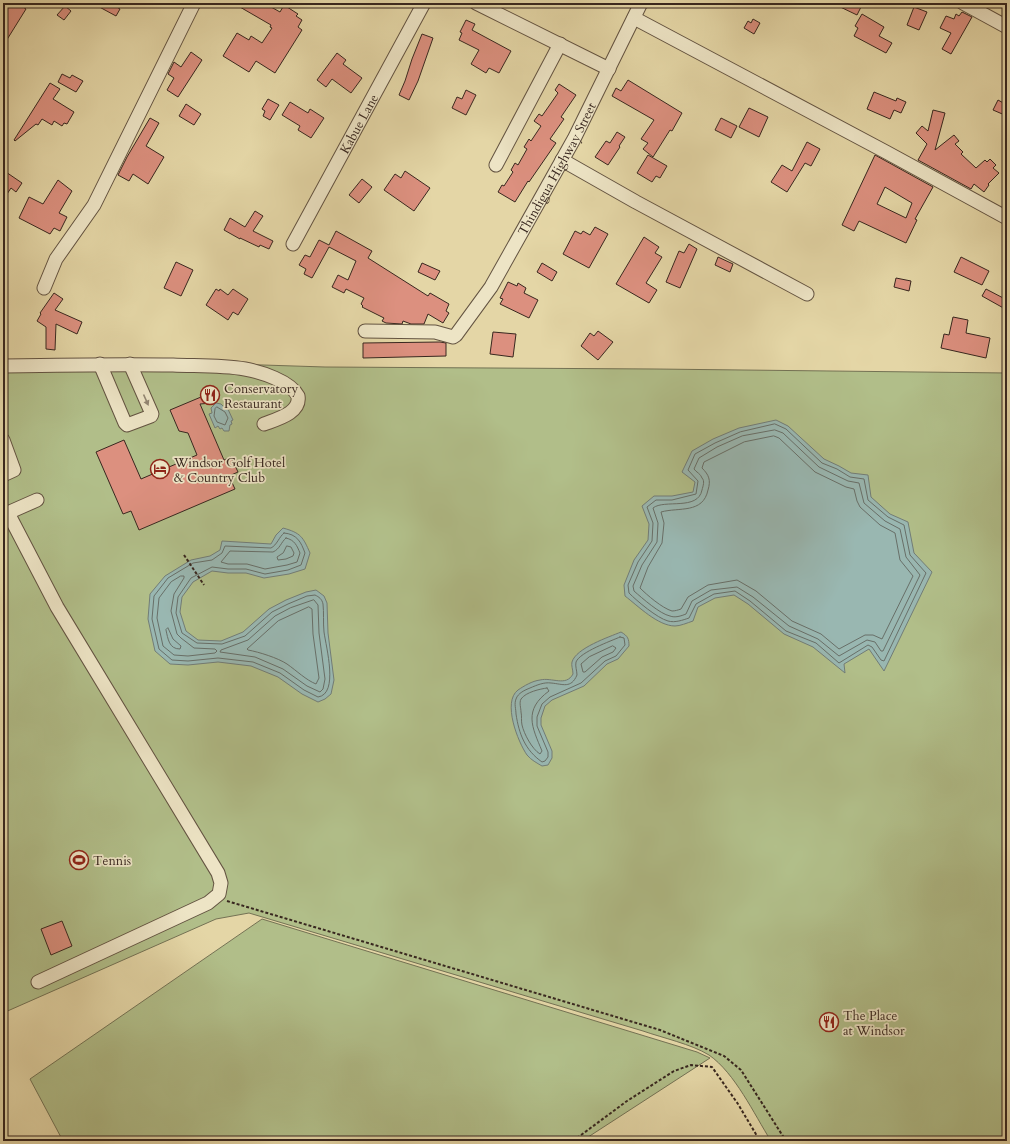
<svg xmlns="http://www.w3.org/2000/svg" width="1010" height="1144" font-family="Cardo,serif">
  <style>
    .green { fill: #b1be89; stroke: #747254 }
    .water { fill: #99b7b1; stroke: #727d77 }
    .lines { fill: none; stroke-linecap: round; stroke-linejoin: round }
    .shore { stroke: #686f68; stroke-width: 1 }
    .building { fill: #dc907f; stroke: #38271f; fill-rule: evenodd }
    .minor-casing { stroke: #635341; stroke-width: 15 }
    .path { stroke: #38271f; stroke-width: 2; stroke-dasharray: 3 2; stroke-linecap: butt }
    .minor { stroke: #ede4c5; stroke-width: 13 }
    .oneway { fill: #928672 }
    .labels { text-anchor: middle; stroke-width: 3.5; stroke-linejoin: round; paint-order: stroke }
    .street-label { font-size: 13px; fill: #38271f; stroke: #ede4c5 }
    .poi-label { font-size: 13px; fill: #38271f; stroke: #ede4c5; text-anchor: start }
  </style>
  <rect width="100%" height="100%" fill="#e4d6a6"/>
  <filter id="stains"><feTurbulence type="fractalNoise" baseFrequency=".005" numOctaves="4"/><feColorMatrix values="0 0 0 0 .2 0 0 0 0 .09 0 0 0 0 .02 0 0 0 .5 -.17"/></filter>
  <radialGradient id="worn" r=".72"><stop offset=".6" stop-color="#630" stop-opacity="0"/><stop offset="1" stop-color="#630" stop-opacity=".3"/></radialGradient>
  <g class="green">
    <path d="M3,360L139,361L325,367L655,369L1007,373V1141H771C754,1114 735,1073 709,1055C691,1044 663,1038 643,1031L249,913L216,919L3,1013Z"/>
    <polygon points="262,919 697,1052 710,1058 582,1141 63,1141 30,1079"/>
  </g>
  <g class="water">
    <polygon points="216,403 221,404 225,408 227,407 233,420 231,421 232,424 230,425 229,431 224,431 222,428 220,429 218,426 215,428 209,414 212,413 211,408"/>
    <path d="M776,420L788,426L824,459L839,466L851,473L868,475L871,497L890,514L908,522L914,553L932,572L884,671L869,649L844,664L845,673L813,647L784,634L748,604L734,595L715,598L698,607L693,621C687,623 680,626 675,626C658,626 638,606 625,596L624,585L634,560L648,540L649,524L642,506L654,496H672L693,492L695,482L682,472L692,451L713,439L739,428Z"/>
    <path d="M283,528C301,533 303,537 310,553L305,569L289,574L264,578L246,573H228L212,571L193,582L182,597L180,612L186,631L198,640L221,641L243,632L269,609L286,600L306,592L316,590L324,596L327,603L328,633L334,680L331,694L325,699L318,702L302,694L278,677L251,666L218,662L188,665L170,664L155,651L148,619L150,594L165,576L191,560L210,556L220,550L222,541L271,544L276,535Z"/>
    <path d="M621,632C628,636 629,639 629,646L618,659L607,664L584,686L552,700L545,706L541,718V725L552,751V758L548,765L542,766C537,763 531,760 527,755C518,742 502,702 518,690C524,686 532,681 540,680C552,677 566,687 573,674C573,670 571,665 572,662C576,648 609,637 621,632Z"/>
  </g>
  <g class="lines">
    <g class="shore">
      <polygon points="217,407 225,412 228,418 225,425 217,422 214,416 215,409"/>
      <path d="M775,424L786,429L822,463L837,469L850,477L864,479L868,500L888,517L904,525L910,555L926,573L884,661L881,660L872,647L868,645L839,663L816,643L786,631L750,601L735,591L714,594L696,604L689,618C683,620 675,623 668,621C657,618 637,601 629,593L628,585L638,562L652,541L653,523L647,507L656,500H672L696,494L698,481L688,470L695,454L715,443L740,432Z"/>
      <path d="M775,430L783,433L819,467L848,481L859,483L864,503L885,521L900,529L906,557L920,575L883,651H881L875,642L867,640L839,656L818,639L789,626L753,597L737,587L711,590L692,601L686,614C681,616 675,618 670,616C660,614 642,598 634,591L633,586L642,565L657,542L658,523L653,508C664,499 698,511 702,490C703,486 705,481 702,478C701,474 696,472 694,469L699,458L717,447L742,436Z"/>
      <path d="M774,436L779,438L815,472L846,487L854,489L857,501L860,507L880,525L895,533L900,560L913,576L882,639L873,635H865L839,649L821,634L792,621L756,591L737,580L708,585L688,597L681,609C678,610 675,611 672,611C662,608 647,595 640,588L648,567L662,543L664,523L661,512C679,507 703,514 708,490C711,480 709,475 702,468L704,462L744,442Z"/>
      <path d="M284,533C297,534 301,542 305,553L301,565L288,570L265,574L246,569H228L212,567L191,578L178,597L176,613L182,633L197,643L222,644L245,636L272,612L288,604L307,596L315,595C319,597 322,599 323,604C324,612 323,623 324,632C326,647 339,694 318,697L304,690L280,673L253,662L218,658L188,661L172,660L159,649L152,619L154,596L168,578L193,563L212,560L222,553L225,546L271,548C277,545 279,537 284,533Z"/>
      <path d="M286,538C295,540 297,546 300,553L297,562L287,565L265,569L247,564H228L221,562L230,551L273,552C280,549 281,542 286,538Z"/>
      <polygon points="287,546 291,547 294,553 293,556 286,559 278,560 277,557 283,553"/>
      <polygon points="181,576 184,576 184,578 174,594 171,611 177,634 181,638 194,648 215,649 217,651 215,653 188,656 174,655 163,646 157,618 159,598 171,582"/>
      <polygon points="314,600 318,605 319,633 325,679 323,689 320,692 307,686 283,669 255,657 220,652 221,650 248,640 275,616 290,608"/>
      <path d="M309,607L312,609L313,634L319,678L316,684C306,680 297,671 287,664C278,658 259,652 248,650L247,649L278,621Z"/>
      <path d="M168,628L173,639L181,646L180,649C169,649 168,639 166,630Z"/>
      <path d="M620,637L624,638L625,645L616,656L605,661L581,683L550,697L542,704L537,717V726L548,752V757L545,761L542,762C525,750 519,734 516,714C516,709 514,704 516,699C518,693 525,690 530,688C537,685 544,682 551,683C563,684 571,689 577,675C577,671 575,666 576,662C580,652 611,641 620,637Z"/>
      <polygon points="613,646 616,648 613,652 602,657 585,672 583,672 581,664 589,657"/>
      <path d="M547,688L549,691C523,710 532,727 542,751L540,754C532,749 524,734 522,725C521,721 522,716 521,712C521,708 519,703 521,699C526,692 540,689 547,688Z"/>
    </g>
  </g>
  <g class="building">
    <polygon points="3,3 6,3 11,6 13,3 17,3 26,9 3,46"/>
    <polygon points="92,3 110,3 120,9 116,16"/>
    <polygon points="233,3 264,3 280,12 284,5 298,14 296,16 302,20 298,27 302,30 275,73 256,61 249,72 223,56 237,33 249,40 251,36 262,43 272,28 270,27 271,25"/>
    <polygon points="832,3 863,3 857,15"/>
    <polygon points="65,6 71,11 64,20 57,15"/>
    <polygon points="914,7 927,12 919,30 907,25"/>
    <polygon points="962,12 972,17 951,54 942,49 951,33 940,28 946,16 954,19 956,14 959,16"/>
    <polygon points="862,14 884,27 879,36 892,43 886,53 854,36 858,28 855,26"/>
    <polygon points="753,19 760,23 754,34 744,28 748,21 751,23"/>
    <polygon points="466,20 475,24 472,30 511,51 499,73 489,68 486,73 471,64 479,50 459,40 462,33 460,32"/>
    <polygon points="422,34 433,38 418,81 409,100 399,95 405,81 412,59"/>
    <polygon points="191,52 202,60 178,97 167,90 174,78 168,74 174,62 181,67"/>
    <polygon points="337,53 346,60 343,64 362,78 351,93 332,79 326,87 317,80"/>
    <polygon points="62,74 70,78 72,75 83,81 76,92 58,82"/>
    <polygon points="628,80 682,113 672,131 670,130 653,157 643,149 648,143 641,139 654,120 612,96 616,88 621,91"/>
    <polygon points="50,83 60,89 53,99 74,112 67,124 64,123 62,126 54,121 52,125 42,119 38,125 36,124 15,141 14,140"/>
    <polygon points="559,84 576,95 561,117 564,119 550,139 556,143 529,182 528,181 515,202 498,192 502,185 504,186 513,172 511,170 515,163 518,165 527,149 524,147 529,139 531,141 541,126 534,121 539,114 542,116 558,93 555,90"/>
    <polygon points="466,90 476,95 466,115 452,108 457,97 462,99"/>
    <polygon points="874,92 896,101 897,98 906,102 901,113 894,110 890,119 867,109"/>
    <polygon points="268,99 279,105 270,120 263,116 265,111 262,109"/>
    <polygon points="998,100 1007,105 1007,116 993,110"/>
    <polygon points="290,102 308,113 310,109 324,118 311,138 298,130 300,126 282,115"/>
    <polygon points="186,104 201,114 194,125 179,116"/>
    <polygon points="749,108 768,117 759,137 739,127"/>
    <polygon points="933,110 945,113 935,150 954,135 959,141 955,144 963,152 961,154 976,168 985,160 987,162 990,159 996,165 993,168 999,173 988,184 989,185 984,192 974,184 971,189 918,160 927,144 916,133 922,126 928,131"/>
    <polygon points="150,118 159,123 146,146 164,157 148,184 133,174 129,181 118,175 127,157"/>
    <polygon points="721,118 737,126 731,138 715,130"/>
    <polygon points="617,132 625,137 619,146 620,147 608,165 595,157 606,141 610,143"/>
    <polygon points="807,142 820,149 811,166 805,163 787,192 771,182 782,165 792,171"/>
    <polygon points="648,155 667,166 660,178 656,176 652,182 637,173"/>
    <path d="M875,155L933,187L915,219L917,220L906,243L859,221L854,231L842,225ZM885,187L912,203L906,218L877,204Z"/>
    <polygon points="3,170 22,183 16,192 11,188 3,200"/>
    <polygon points="405,171 430,188 414,211 384,190 395,174 401,178"/>
    <polygon points="362,179 372,187 359,203 349,195"/>
    <polygon points="58,180 72,191 59,213 67,217 60,231 54,228 50,234 19,218 29,197 43,204"/>
    <polygon points="255,211 263,216 253,231 273,241 269,249 260,245 259,247 240,238 240,239 224,230 230,218 245,227"/>
    <polygon points="595,227 608,234 589,268 563,254 575,231 581,234 583,231 590,235"/>
    <polygon points="336,231 372,251 368,258 428,296 430,293 449,304 446,311 449,313 443,323 428,314 424,324 411,324 403,321 402,324 386,323 382,321 384,318 362,307 363,306 361,304 364,298 346,289 344,293 332,287 338,275 348,280 356,261 329,247 312,278 304,274 306,269 299,265 305,255 310,257 319,240 329,245"/>
    <polygon points="644,237 659,247 655,253 662,257 646,283 657,290 649,303 616,284"/>
    <polygon points="689,244 697,249 680,288 666,282 679,251 684,253"/>
    <polygon points="718,257 733,264 730,272 715,265"/>
    <polygon points="961,257 989,271 982,285 954,272"/>
    <polygon points="176,262 193,270 181,296 164,288"/>
    <polygon points="422,263 440,271 435,280 418,272"/>
    <polygon points="542,263 557,272 552,281 537,272"/>
    <polygon points="896,278 911,281 909,291 894,287"/>
    <polygon points="508,282 517,286 518,283 526,288 524,293 538,300 529,318 500,304 503,299 500,298"/>
    <polygon points="216,289 219,291 220,289 228,295 233,289 248,299 238,315 233,312 228,320 206,305"/>
    <polygon points="986,289 1007,300 1007,310 982,296"/>
    <polygon points="54,293 63,299 55,310 82,322 77,334 56,324 55,350 46,349 46,327 37,321 41,314 40,313"/>
    <polygon points="953,317 968,320 966,333 990,338 986,358 941,348 944,334 949,335"/>
    <polygon points="598,331 613,342 598,360 581,346 590,333 594,336"/>
    <polygon points="493,332 516,334 513,357 490,354"/>
    <polygon points="440,342 446,343 446,356 363,358 363,343"/>
    <polygon points="209,386 217,390 218,392 218,398 212,403 200,404 224,460 231,457 238,472 229,476 235,489 139,530 131,511 123,514 96,452 124,440 141,479 197,455 188,433 179,431 170,410 201,397 204,389"/>
    <polygon points="62,921 72,946 51,955 41,929"/>
  </g>
  <g class="lines">
    <defs>
      <g id="minor">
        <polyline points="476,3 609,69"/>
        <polyline points="963,3 1007,27"/>
        <polyline points="634,18 886,152 1007,218"/>
        <polyline points="562,160 636,202 807,294"/>
        <polyline points="496,165 560,44"/>
        <path id="s1" d="M293,244L424,3"/>
        <polyline points="44,288 56,259 94,205 194,3"/>
        <path id="s2" d="M365,331L435,332L453,337L456,335L491,287L574,139L641,3"/>
        <polyline points="100,364 125,423 127,425 151,416 152,414 130,364"/>
        <path d="M3,366C60,365 116,364 173,365C197,366 222,365 245,369C261,372 290,381 298,396C301,413 277,419 264,424"/>
        <polyline points="3,440 14,470 3,475"/>
        <polyline points="8,513 57,607 218,873 221,883 219,894 208,903 38,982"/>
        <polyline points="3,515 37,500"/>
      </g>
    </defs>
    <use href="#minor" class="minor-casing"/>
    <g class="path">
      <polyline points="184,555 204,585"/>
      <polyline points="227,901 660,1030 724,1056 741,1070 786,1141"/>
      <polyline points="573,1141 627,1101 674,1071 691,1065 712,1067 738,1104 760,1141"/>
    </g>
    <use href="#minor" class="minor"/>
  </g>
  <defs><path id="oneway-solid" d="M-6-.8H1V-3.2L6.5 0L1 3.2V.8H-6Z"/></defs>
  <use class="oneway" href="#oneway-solid" transform="translate(146 400) rotate(66)"/>
  <defs>
    <symbol id="restaurant-ring" viewBox="-11 -11 22 22"><circle r="9.5" fill="#ede4c5" stroke="#8f2418" stroke-width="1.5"/><path d="M-5-6h1v4h1v-4h1v4h1v-4h1v5L-1.5 .5V6h-2V.5L-5-1ZM5-6V6H3V1.5H1.5Q1.5-4 5-6Z" fill="#8f2418"/></symbol>
    <symbol id="hotel-ring" viewBox="-11 -11 22 22"><circle r="9.5" fill="#ede4c5" stroke="#8f2418" stroke-width="1.5"/><path d="M-6-4.5h1.5V1H6V5H4.5V3h-9V5H-6ZM-4 0a1.8 1.8 0 1 1 3.6 0ZM.5 0V-2.5h3Q6-2.5 6 0Z" fill="#8f2418"/></symbol>
    <symbol id="stadium-ring" viewBox="-11 -11 22 22"><circle r="9.5" fill="#ede4c5" stroke="#8f2418" stroke-width="1.5"/><path d="M0-5a6.5 5 0 1 0 0 10a6.5 5 0 1 0 0-10ZM-3.5-1.8h7v3.6h-7Z" fill="#8f2418"/></symbol>
  </defs>
  <g fill-rule="evenodd">
    <use href="#restaurant-ring" x="199" y="384" width="22" height="22"/>
    <use href="#hotel-ring" x="149" y="458" width="22" height="22"/>
    <use href="#stadium-ring" x="68" y="849" width="22" height="22"/>
    <use href="#restaurant-ring" x="818" y="1011" width="22" height="22"/>
  </g>
  <g class="labels">
    <g class="street-label">
      <text dy="5" stroke="none"><textPath href="#s1" startOffset="137">Kabue Lane</textPath></text>
      <text dy="5" stroke="none"><textPath href="#s2" startOffset="287">Thindigua Highway Street</textPath></text>
    </g>
    <g class="poi-label">
      <text x="224" y="393">Conservatory<tspan x="224" dy="15">Restaurant</tspan></text>
      <text x="174" y="467">Windsor Golf Hotel<tspan x="174" dy="15">&amp; Country Club</tspan></text>
      <text x="93" y="865">Tennis</text>
      <text x="843" y="1020">The Place<tspan x="843" dy="15">at Windsor</tspan></text>
    </g>
  </g>
  <rect width="1010" height="1144" fill="none" stroke="#e4d6a6" stroke-width="16"/>
  <rect x="4" y="4" width="1002" height="1136" fill="none" stroke="#38271f" stroke-width="2"/>
  <rect x="8" y="8" width="994" height="1128" fill="none" stroke="#38271f"/>
  <rect width="100%" height="100%" filter="url(#stains)"/>
  <rect width="100%" height="100%" fill="url(#worn)"/>
</svg>
